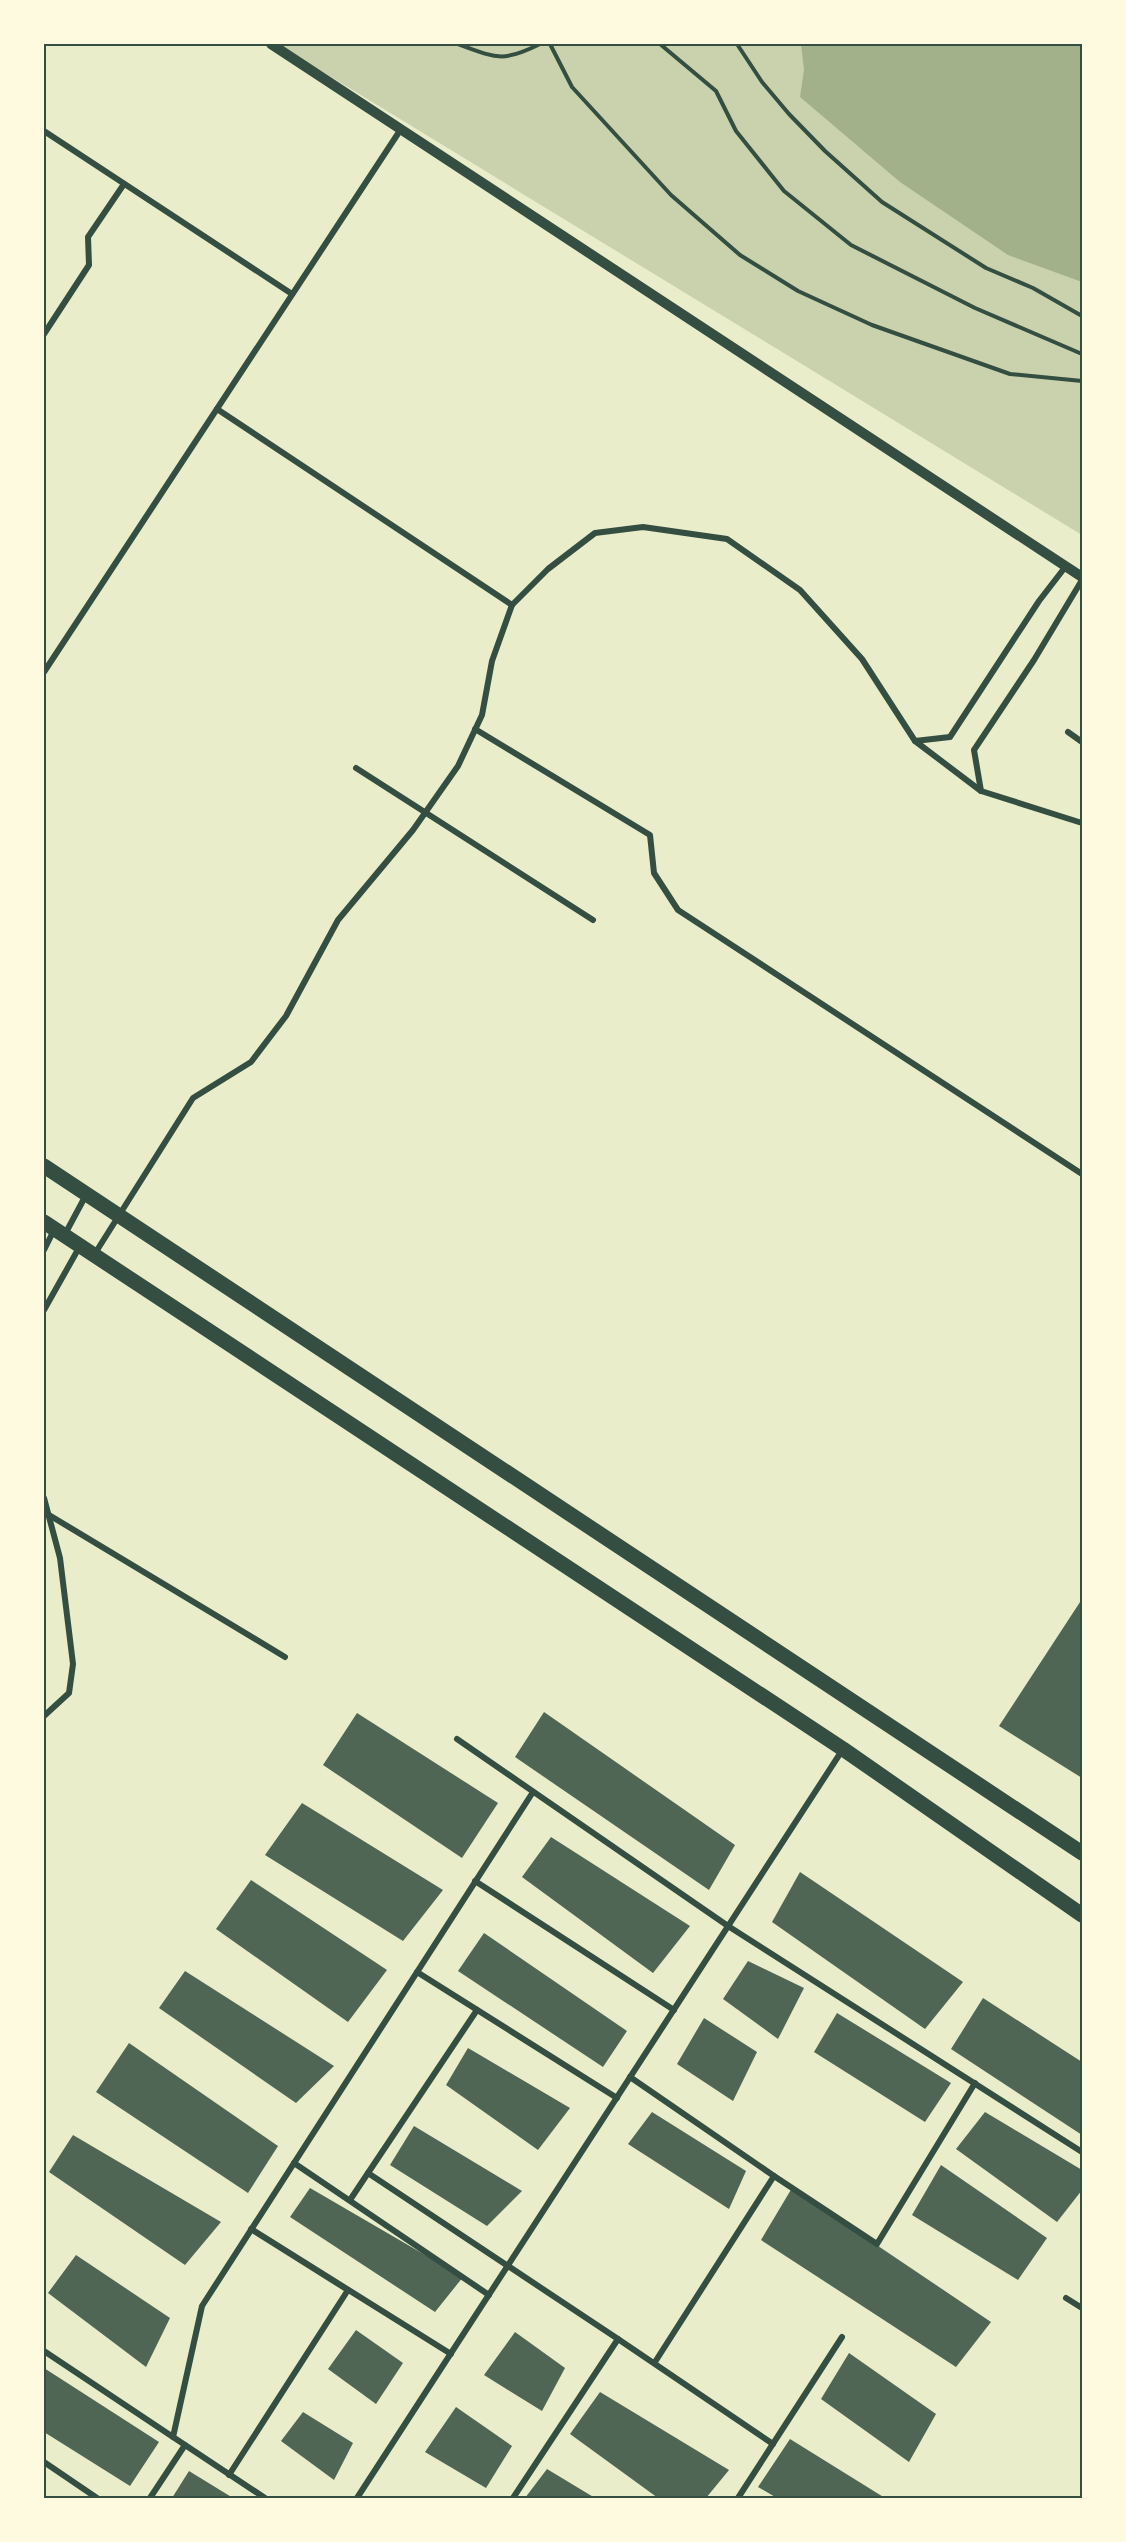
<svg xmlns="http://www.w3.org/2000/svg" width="1126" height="2542" font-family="Montserrat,sans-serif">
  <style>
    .green { fill: #cad2ad }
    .water { fill: #a3b18a }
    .building { fill: #4f6655 }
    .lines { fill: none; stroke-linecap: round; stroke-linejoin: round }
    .path { stroke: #344e41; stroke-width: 4 }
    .minor { stroke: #344e41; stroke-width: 6 }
    .tertiary { stroke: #344e41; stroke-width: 10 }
    .primary { stroke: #344e41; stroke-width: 15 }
    .neatline { fill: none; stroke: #344e41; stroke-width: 2 }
  </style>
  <rect width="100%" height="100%" fill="#e9edc9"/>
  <polygon class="green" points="277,44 1082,44 1082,535"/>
  <polygon class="water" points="801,44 1082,44 1082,282 1008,255 900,182 800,97 804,70"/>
  <g class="building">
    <polygon points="1082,1599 1082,1778 999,1726"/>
    <polygon points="544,1712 735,1845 709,1890 515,1757"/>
    <polygon points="357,1713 498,1803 462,1858 323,1765"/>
    <polygon points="302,1803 443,1890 403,1941 265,1855"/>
    <polygon points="551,1837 690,1926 653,1973 522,1877"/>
    <polygon points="800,1872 963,1982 925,2029 772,1922"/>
    <polygon points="251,1880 387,1970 348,2022 216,1929"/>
    <polygon points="484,1933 627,2031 603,2067 458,1971"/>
    <polygon points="748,1961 804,1988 778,2039 723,1999"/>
    <polygon points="185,1971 334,2066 296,2103 159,2008"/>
    <polygon points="983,1998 1082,2062 1082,2135 951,2049"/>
    <polygon points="837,2013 951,2083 925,2122 814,2052"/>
    <polygon points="704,2018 757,2052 733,2101 677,2064"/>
    <polygon points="129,2043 278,2146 248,2193 96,2092"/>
    <polygon points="468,2048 570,2108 538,2150 446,2085"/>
    <polygon points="652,2112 746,2171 729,2209 628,2144"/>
    <polygon points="985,2112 1082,2170 1082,2190 1057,2222 956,2149"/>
    <polygon points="414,2126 522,2191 487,2226 390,2165"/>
    <polygon points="73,2135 221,2222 185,2265 49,2172"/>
    <polygon points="941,2165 1047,2238 1018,2280 912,2215"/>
    <polygon points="310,2188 463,2277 435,2312 290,2217"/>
    <polygon points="792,2188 991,2322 956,2367 761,2240"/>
    <polygon points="76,2255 170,2318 146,2367 48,2293"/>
    <polygon points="356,2330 403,2363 376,2404 328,2369"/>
    <polygon points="515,2332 565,2368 542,2411 484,2375"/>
    <polygon points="849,2353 936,2414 909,2462 821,2399"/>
    <polygon points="44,2368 159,2442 130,2486 44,2432"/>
    <polygon points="600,2392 729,2470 706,2498 658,2498 570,2434"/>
    <polygon points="456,2407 512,2446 486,2488 425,2452"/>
    <polygon points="303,2412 353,2443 334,2480 281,2441"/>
    <polygon points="790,2439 885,2498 777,2498 758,2487"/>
    <polygon points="547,2469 595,2498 525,2498"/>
    <polygon points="189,2471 233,2498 172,2498"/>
  </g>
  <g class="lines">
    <g class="path">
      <path d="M458,44C496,58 502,63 540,44"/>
      <polyline points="550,44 572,87 671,195 740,255 798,291 872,325 1010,374 1082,381"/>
      <polyline points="660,44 716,91 736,131 784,191 851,245 975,308 1082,354"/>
      <polyline points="737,44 762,82 789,114 825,151 882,202 986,268 1033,288 1082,316"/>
    </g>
    <g class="minor">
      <polyline points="44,131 292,294"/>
      <polyline points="44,334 89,265 88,237 124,184"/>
      <polyline points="217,409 512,605"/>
      <polyline points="44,672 401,129"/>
      <polyline points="475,729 650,835 654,873 678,910 1082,1174"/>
      <polyline points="1068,732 1082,742"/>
      <polyline points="915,741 950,737 1039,601 1066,566"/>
      <polyline points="356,768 593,920"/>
      <polyline points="981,791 974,750 1034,660 1082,580"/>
      <polyline points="64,1236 86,1195"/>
      <polyline points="44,1250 54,1230"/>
      <polyline points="94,1255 193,1098 251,1062 286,1016 338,920 413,830 458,766 482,715 492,661 512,605 548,569 595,533 643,527 727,539 800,590 862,659 915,741 981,791 1082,823"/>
      <polyline points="44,1310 80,1246"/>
      <polyline points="44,1498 60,1558 73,1664 69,1693 44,1716"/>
      <polyline points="49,1515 285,1657"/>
      <polyline points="457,1739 728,1926 1082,2152"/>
      <polyline points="475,1881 674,2010"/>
      <polyline points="417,1972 617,2098"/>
      <polyline points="477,2010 368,2173 618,2339 513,2498"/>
      <polyline points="630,2077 774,2176"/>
      <polyline points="294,2163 489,2295"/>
      <polyline points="350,2200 368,2173"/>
      <polyline points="1066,2298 1082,2308"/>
      <polyline points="618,2339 773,2444"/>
      <polyline points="44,2351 173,2437"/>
      <polyline points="655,2362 774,2176 877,2244 975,2083"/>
      <polyline points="44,2462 97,2498"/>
      <polyline points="229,2475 348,2290 251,2229 451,2354"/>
      <polyline points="150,2498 185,2445"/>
      <polyline points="265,2498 173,2437 202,2306 533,1792"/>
      <polyline points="357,2498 843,1749"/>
      <polyline points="738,2498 842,2337"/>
    </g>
    <polyline class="tertiary" points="271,44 1082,577"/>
    <g class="primary">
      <polyline points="44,1166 1082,1853"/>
      <polyline points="44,1222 843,1749 1082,1915"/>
    </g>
  </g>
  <rect width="1126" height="2542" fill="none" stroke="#fefae0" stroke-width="90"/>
  <rect x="45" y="45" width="1036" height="2452" class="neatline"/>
</svg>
